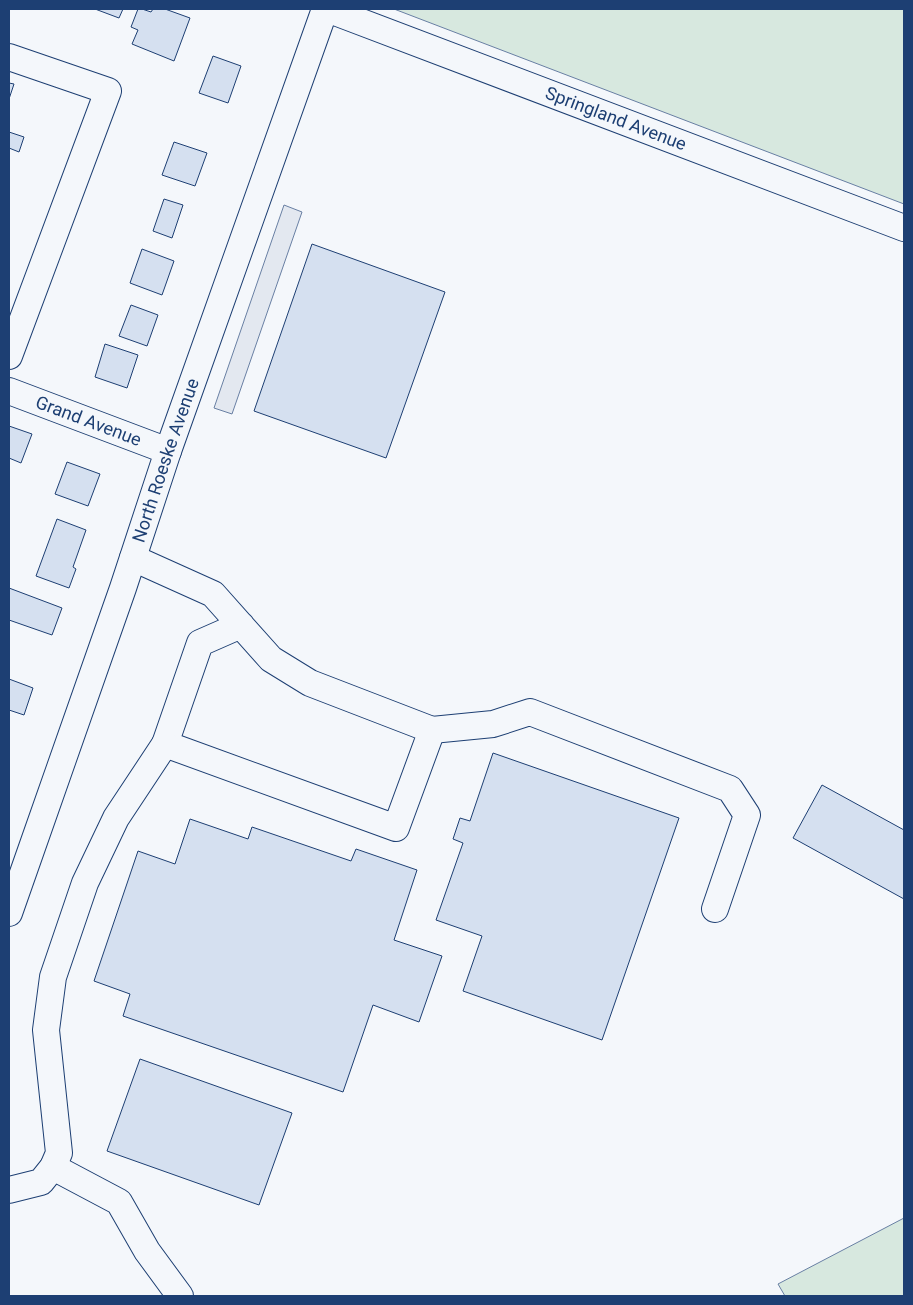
<svg xmlns="http://www.w3.org/2000/svg" width="913" height="1305" font-family="Roboto,sans-serif">
  <style>
    .green { fill: #d7e8df; stroke: #687fa3 }
    .parking { fill: #e3e8f0; stroke: #687fa3 }
    .building { fill: #d5e0f0; stroke: #1d3f73 }
    .lines { fill: none; stroke-linecap: round; stroke-linejoin: round }
    .minor-casing { stroke: #1d3f73; stroke-width: 28 }
    .minor { stroke: #f4f7fb; stroke-width: 26 }
    .labels { text-anchor: middle; stroke-width: 4; stroke-linejoin: round; paint-order: stroke }
    .street-label { font-size: 18px; fill: #1d3f73; stroke: #f4f7fb }
  </style>
  <rect width="100%" height="100%" fill="#f4f7fb"/>
  <g class="green">
    <polygon points="394,9 904,9 904,204"/>
    <polygon points="904,1218 904,1296 785,1296 778,1284"/>
  </g>
  <polygon class="parking" points="284,205 302,212 232,414 214,408"/>
  <g class="building">
    <polygon points="95,9 123,9 119,18"/>
    <polygon points="138,9 142,9 151,12 153,9 165,9 190,18 174,61 132,44 138,30 131,27"/>
    <polygon points="213,56 241,66 228,103 199,93"/>
    <polygon points="9,83 14,84 9,99"/>
    <polygon points="9,132 24,137 19,152 9,148"/>
    <polygon points="174,142 207,153 195,186 162,175"/>
    <polygon points="164,199 183,205 172,238 153,231"/>
    <polygon points="312,244 445,292 386,458 254,411"/>
    <polygon points="142,249 174,261 162,295 130,283"/>
    <polygon points="131,305 158,315 147,346 119,336"/>
    <polygon points="105,344 138,355 127,388 95,377"/>
    <polygon points="9,426 32,434 21,463 9,458"/>
    <polygon points="67,462 100,474 88,506 55,494"/>
    <polygon points="57,519 86,530 73,567 76,569 69,588 36,576"/>
    <polygon points="9,588 62,608 52,635 9,620"/>
    <polygon points="9,679 33,688 24,715 9,710"/>
    <polygon points="493,753 679,818 602,1040 463,991 482,936 436,920 463,843 453,839 460,818 470,821"/>
    <polygon points="822,785 904,830 904,899 793,838"/>
    <polygon points="190,819 248,839 252,827 351,861 356,849 417,870 394,940 442,956 419,1022 373,1005 343,1092 123,1016 130,994 94,981 138,851 175,864"/>
    <polygon points="140,1059 292,1113 259,1205 107,1151"/>
  </g>
  <g class="lines">
    <defs>
      <g id="minor">
        <path id="s1" d="M327,9L904,228"/>
        <polyline points="9,57 108,91 9,356"/>
        <path id="s2" d="M9,391L168,451"/>
        <polyline points="133,558 213,594 271,659 310,683 432,730 396,828 165,744 200,643 241,625"/>
        <polyline points="432,730 493,724 530,712 730,789 747,815 715,909"/>
        <path id="s3" d="M9,913L123,588L168,451L325,9"/>
        <polyline points="53,1167 119,1202 147,1251 180,1296"/>
        <polyline points="9,1190 41,1182 53,1167 59,1153 46,1030 53,977 85,883 116,818 165,744"/>
      </g>
    </defs>
    <use href="#minor" class="minor-casing"/>
    <use href="#minor" class="minor"/>
  </g>
  <g class="labels">
    <g class="street-label">
      <text dy="6" stroke="none"><textPath href="#s1" startOffset="309">Springland Avenue</textPath></text>
      <text dy="6" stroke="none"><textPath href="#s2" startOffset="85">Grand Avenue</textPath></text>
      <text dy="6" stroke="none"><textPath href="#s3" startOffset="479">North Roeske Avenue</textPath></text>
    </g>
  </g>
  <rect width="913" height="1305" fill="none" stroke="#1d3f73" stroke-width="20"/>
</svg>
